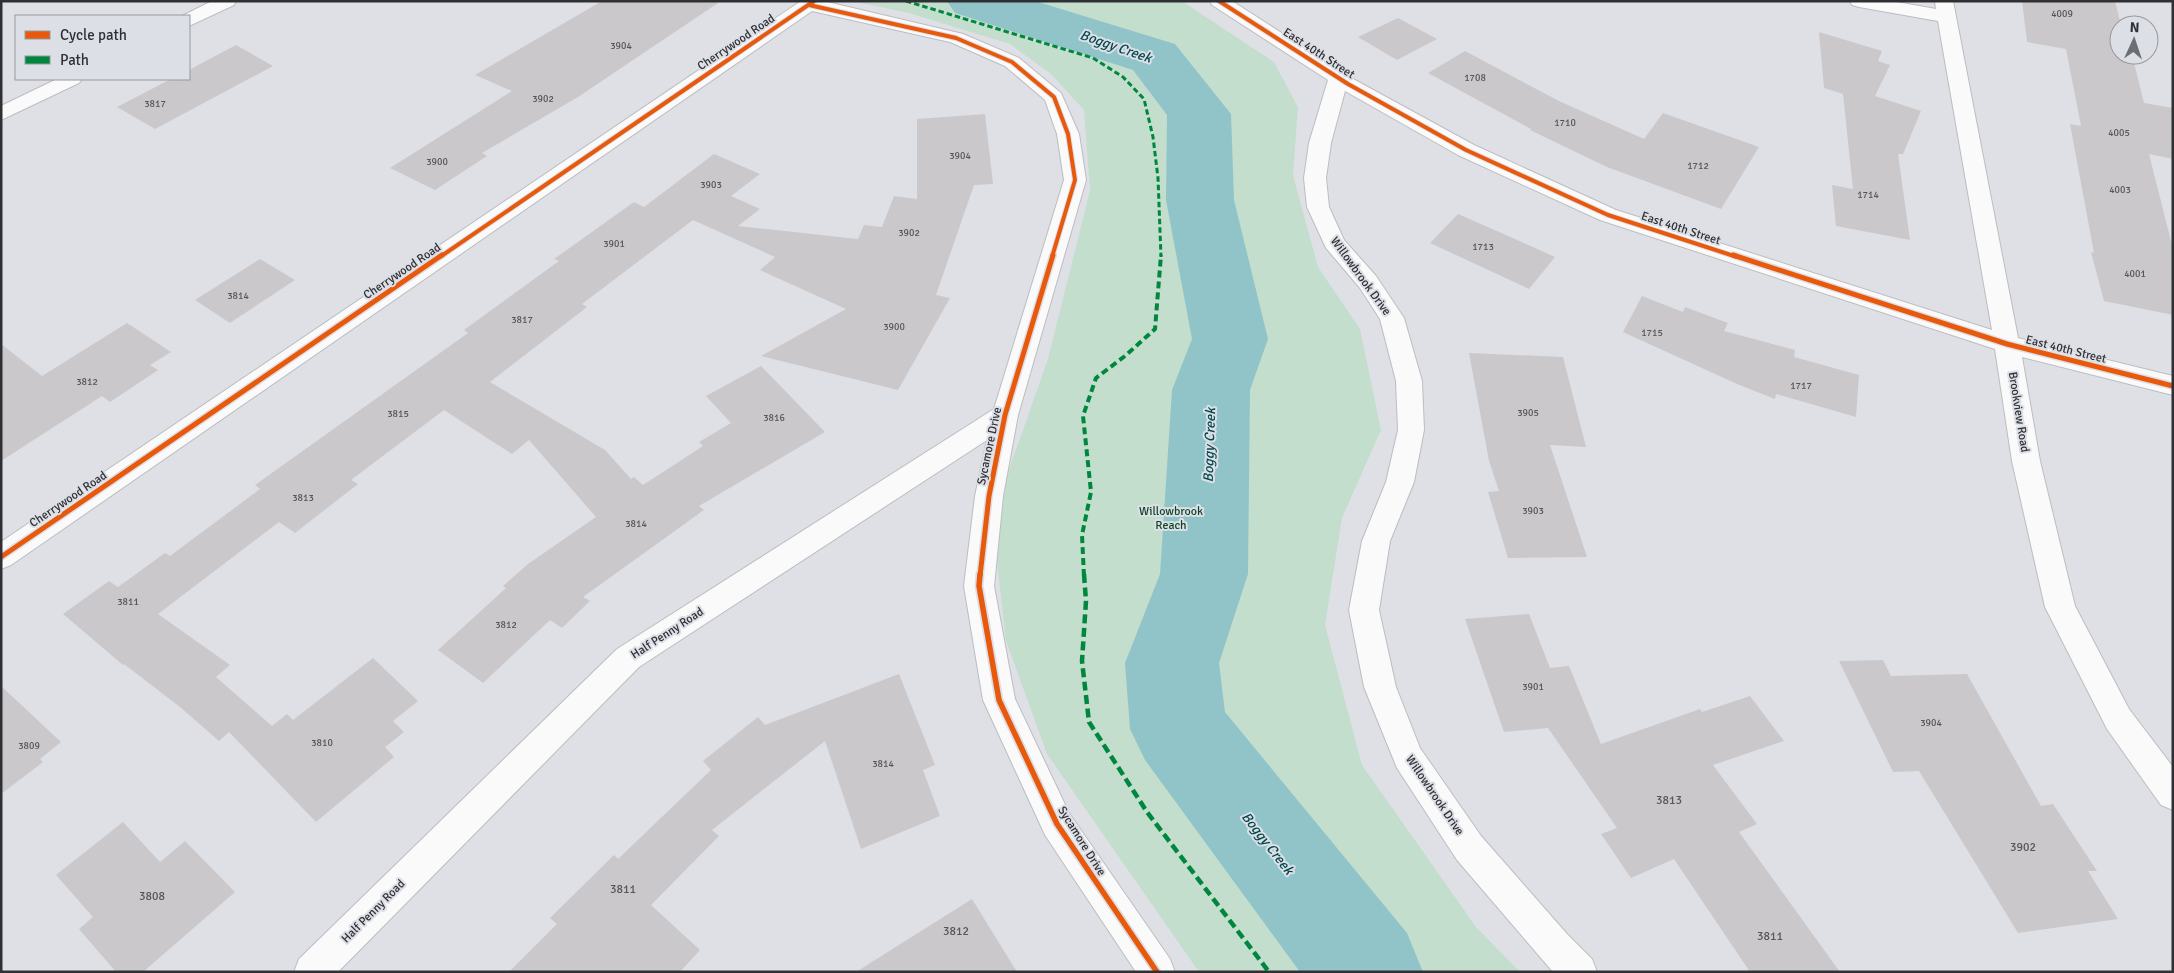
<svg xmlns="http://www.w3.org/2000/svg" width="2174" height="973" font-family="Signika,sans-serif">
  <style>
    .green { fill: #c3decd }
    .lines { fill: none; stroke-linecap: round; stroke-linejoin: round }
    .river { fill: #91c4c8; fill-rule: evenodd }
    .building { fill: #cac8ca }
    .minor-casing { stroke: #bcbdc0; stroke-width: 2 }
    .minor { fill: #fafafb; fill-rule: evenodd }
    .quiet-far2 { stroke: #00873e; stroke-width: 3; stroke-dasharray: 5.5 3; stroke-linecap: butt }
    .quiet-far1 { stroke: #00873e; stroke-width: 4; stroke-dasharray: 7 4; stroke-linecap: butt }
    .quiet { stroke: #00873e; stroke-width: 4.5; stroke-dasharray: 9 4.5; stroke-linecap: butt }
    .cycleway-far2-casing { stroke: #dddfe7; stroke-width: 6 }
    .cycleway-far1-casing { stroke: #dddfe7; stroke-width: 8 }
    .cycleway-casing { stroke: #dddfe7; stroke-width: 9 }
    .cycleway-far2 { stroke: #e8590c; stroke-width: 4 }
    .cycleway-far1 { stroke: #e8590c; stroke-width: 5 }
    .cycleway { stroke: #e8590c; stroke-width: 5.5 }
    .labels { text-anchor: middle; stroke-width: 4; stroke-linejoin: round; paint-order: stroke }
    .number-label { font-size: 10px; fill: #565659 }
    .street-label { font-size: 12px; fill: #2f3033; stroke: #dddfe7 }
    .park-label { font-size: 12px; fill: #0d4726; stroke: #dddfe7 }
    .near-number-label { font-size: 12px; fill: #565659 }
    .water-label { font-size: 14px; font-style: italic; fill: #03494c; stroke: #dddfe7 }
  </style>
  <rect width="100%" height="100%" fill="#dfe0e5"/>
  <polygon class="green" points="851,1 1182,1 1274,62 1298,107 1293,175 1318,267 1360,329 1381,430 1342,518 1325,625 1362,765 1476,927 1520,972 1199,972 1047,754 1006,641 996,554 1007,475 1048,359 1090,190 1084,110 1051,74 1010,44 909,13"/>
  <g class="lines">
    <polygon class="river" points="947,1 1035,1 1175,44 1231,114 1234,200 1268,339 1250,390 1248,574 1219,663 1225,712 1407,933 1423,972 1300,972 1145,760 1130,729 1125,663 1160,574 1172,390 1192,339 1166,200 1167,115 1133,70 955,13"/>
  </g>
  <g class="building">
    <polygon points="602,1 721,1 578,97 482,153 487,156 435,190 390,168 512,91 475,75"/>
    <polygon points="2022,1 2115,1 2121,25 2119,25 2119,55 2132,55 2144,103 2173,108 2173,159 2149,154 2173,249 2173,315 2104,301 2091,252 2094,253 2070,124 2081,126 2066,49 2027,42"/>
    <polygon points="1398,18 1437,39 1397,60 1358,37"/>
    <polygon points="1819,32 1882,51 1878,61 1890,65 1875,96 1921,111 1903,154 1898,154 1910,240 1836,226 1832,185 1853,189 1843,94 1824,88"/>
    <polygon points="236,45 273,66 155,129 117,107 171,79 189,79 189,70"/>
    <polygon points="1465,51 1559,101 1644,139 1663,113 1759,147 1721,209 1607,167 1530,130 1531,129 1428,73"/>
    <polygon points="985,114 993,184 974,185 936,295 950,298 898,390 761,356 846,309 760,270 775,257 693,220 582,304 587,307 490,382 605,450 631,479 634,477 643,485 703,446 699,442 731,423 706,396 761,366 825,432 699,506 704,510 583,597 590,601 562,628 550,620 483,683 438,650 506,588 503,586 528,564 596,517 529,440 512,454 444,410 351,480 358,484 295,533 279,522 158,614 230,665 216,677 272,726 287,714 293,720 373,658 418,701 393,721 404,732 385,747 394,757 316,822 229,732 219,741 180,707 124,664 123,665 63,614 109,581 118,587 165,553 170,556 260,489 255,485 468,333 464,330 559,261 554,259 634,202 644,207 714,154 760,174 731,196 760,209 738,226 858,239 864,225 882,227 894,196 917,199 917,119"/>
    <polygon points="1458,214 1506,235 1555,257 1529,289 1430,243"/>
    <polygon points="260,259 295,280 230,323 195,300"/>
    <polygon points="1642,296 1683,312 1685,307 1728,323 1724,331 1795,350 1794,357 1859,375 1856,417 1776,394 1775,399 1737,384 1623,332"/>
    <polygon points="127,323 171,352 150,365 158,370 110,402 102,396 1,461 1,344 42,376"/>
    <polygon points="1469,353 1563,357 1586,447 1550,445 1587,557 1508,558 1488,492 1499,491 1489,461"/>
    <polygon points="1529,614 1550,668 1569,666 1601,744 1700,709 1702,712 1750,696 1784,741 1713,765 1757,824 1739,832 1840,972 1750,972 1674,859 1631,878 1601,834 1617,828 1548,728 1504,732 1465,619"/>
    <polygon points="1883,660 1891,676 1967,674 2041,806 2053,804 2097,871 2088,871 2118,919 2018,933 1919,771 1893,772 1839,661"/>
    <polygon points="899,674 935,765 923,770 940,816 861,849 825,741 712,830 719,836 651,905 700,950 680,972 509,972 557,924 550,918 614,855 618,859 711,770 703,761 758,717 765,725"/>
    <polygon points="1,686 61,742 40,759 43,762 1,794"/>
    <polygon points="123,822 160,862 185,841 235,892 143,972 116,972 79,929 93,917 56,875"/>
    <polygon points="972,899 1017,972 856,972"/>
  </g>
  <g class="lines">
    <defs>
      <g id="minor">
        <polygon points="212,1 236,1 234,5 189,26 189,16 182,16"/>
        <polygon points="801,1 823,1 963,34 1019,58 1061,93 1079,134 1086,180 1018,415 1003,496 994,586 1015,699 1069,813 1170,959 1175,972 1136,972 1045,835 983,700 964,586 975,496 987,440 639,667 338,972 294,972 299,959 617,649 994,409 1064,180 1057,134 1045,100 1005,66 950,42 812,11 11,565 1,569 1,542"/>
        <polygon points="1210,1 1232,1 1355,80 1474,145 1616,210 1992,330 1938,21 1859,7 1852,5 1850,1 1891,1 1936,9 1935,1 1953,1 2018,338 2173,376 2173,395 2022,357 2040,461 2075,606 2129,709 2173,767 2173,810 2161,805 2107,729 2045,607 2012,461 1995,349 1600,220 1458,155 1345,91 1331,143 1326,178 1329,207 1344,240 1376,276 1404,318 1422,381 1424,430 1414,482 1390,541 1379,610 1396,687 1420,748 1481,836 1567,934 1592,959 1597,972 1553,972 1457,860 1397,768 1364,687 1349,610 1362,541 1386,482 1398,430 1396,381 1380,319 1360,288 1326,248 1307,207 1304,178 1309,143 1328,80 1212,5"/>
        <polygon points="57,79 82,79 79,83 1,120 1,106"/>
      </g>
    </defs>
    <use href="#minor" class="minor-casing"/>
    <use href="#minor" class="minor"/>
    <polyline class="quiet-far2" points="906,1 1093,58 1123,77 1144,99 1153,137 1158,178 1161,257"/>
    <polyline class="quiet-far1" points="1084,576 1082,535 1091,492 1083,416 1096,378 1125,356 1155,329 1161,255"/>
    <polyline class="quiet" points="1084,574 1086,601 1082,661 1089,722 1147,812 1269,972"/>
    <defs>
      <g id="cycleway-far2">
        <polyline points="1219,1 1348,84 1466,150 1608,215 1737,257"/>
        <polyline points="809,5 956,38 1012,62 1054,97 1068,134 1075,180 1052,257"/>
        <polyline points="440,257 814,1"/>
      </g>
      <g id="cycleway-far1">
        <polyline points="1733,255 2007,344 2173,386"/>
        <polyline points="1,557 442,255"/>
        <polyline points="980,576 989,496 1005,415 1053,255"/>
      </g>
      <polyline id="cycleway" points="980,574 979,586 999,700 1057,824 1157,972"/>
    </defs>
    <use href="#cycleway-far2" class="cycleway-far2-casing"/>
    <use href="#cycleway-far1" class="cycleway-far1-casing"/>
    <use href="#cycleway" class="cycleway-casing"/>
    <use href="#cycleway-far2" class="cycleway-far2"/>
    <use href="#cycleway-far1" class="cycleway-far1"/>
    <use href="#cycleway" class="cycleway"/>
  </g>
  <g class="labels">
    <g class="number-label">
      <text x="2062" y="17">4009</text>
      <text x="621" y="49">3904</text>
      <text x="1475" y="81">1708</text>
      <text x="543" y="102">3902</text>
      <text x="155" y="107">3817</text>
      <text x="1565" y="126">1710</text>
      <text x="2119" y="136">4005</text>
      <text x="960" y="159">3904</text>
      <text x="437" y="165">3900</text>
      <text x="1698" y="169">1712</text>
      <text x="711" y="188">3903</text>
      <text x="2120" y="193">4003</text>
      <text x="1868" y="198">1714</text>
      <text x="909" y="236">3902</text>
      <text x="614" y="247">3901</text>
      <text x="1483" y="250">1713</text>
      <text x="2135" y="277">4001</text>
      <text x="238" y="299">3814</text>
      <text x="522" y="323">3817</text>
      <text x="894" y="330">3900</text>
      <text x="1652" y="336">1715</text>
      <text x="87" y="385">3812</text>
      <text x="1801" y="389">1717</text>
      <text x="1528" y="416">3905</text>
      <text x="398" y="417">3815</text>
      <text x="774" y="421">3816</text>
      <text x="303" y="501">3813</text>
      <text x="1533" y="514">3903</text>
      <text x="636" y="527">3814</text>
      <text x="128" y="605">3811</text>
      <text x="506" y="628">3812</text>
      <text x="1533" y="690">3901</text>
      <text x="1931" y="726">3904</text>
      <text x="322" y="746">3810</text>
      <text x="29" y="749">3809</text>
      <text x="883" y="767">3814</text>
    </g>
    <g class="street-label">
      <text transform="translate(736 42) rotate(-34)" y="4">Cherrywood Road</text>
      <text transform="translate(1319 53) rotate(33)" y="4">East 40th Street</text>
      <text transform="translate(1681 228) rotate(18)" y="4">East 40th Street</text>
      <text transform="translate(402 271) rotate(-34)" y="4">Cherrywood Road</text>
      <text transform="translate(1361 276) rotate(54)" y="4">Willowbrook Drive</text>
      <text transform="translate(2066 349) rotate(14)" y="4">East 40th Street</text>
      <text transform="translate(2019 412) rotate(81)" y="4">Brookview Road</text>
      <text transform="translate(989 446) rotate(-78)" y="4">Sycamore Drive</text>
      <text transform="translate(68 499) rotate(-34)" y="4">Cherrywood Road</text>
      <text transform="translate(667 633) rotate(-33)" y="4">Half Penny Road</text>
      <text transform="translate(1435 795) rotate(56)" y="4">Willowbrook Drive</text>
      <text transform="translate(1082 841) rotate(58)" y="4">Sycamore Drive</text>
      <text transform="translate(373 911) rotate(-45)" y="4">Half Penny Road</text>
    </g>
    <g class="park-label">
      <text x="1171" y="515">Willowbrook<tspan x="1171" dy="14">Reach</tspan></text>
    </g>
    <g class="near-number-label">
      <text x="1669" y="804">3813</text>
      <text x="2023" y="851">3902</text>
      <text x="623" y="893">3811</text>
      <text x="152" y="900">3808</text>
      <text x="956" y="935">3812</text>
      <text x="1770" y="940">3811</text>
    </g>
    <g class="water-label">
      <text transform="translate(1116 46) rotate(19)" y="5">Boggy Creek</text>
      <text transform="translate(1209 445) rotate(-88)" y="5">Boggy Creek</text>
      <text transform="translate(1268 843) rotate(52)" y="5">Boggy Creek</text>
    </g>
  </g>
  <rect width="2174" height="973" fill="none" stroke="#2f3033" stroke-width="5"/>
  <rect x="15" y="15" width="175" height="65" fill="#dddfe7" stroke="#97999f"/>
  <rect x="25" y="31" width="25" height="8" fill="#e8590c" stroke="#97999f"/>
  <text x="60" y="40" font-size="15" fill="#2f3033">Cycle path</text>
  <rect x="25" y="56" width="25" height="8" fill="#00873e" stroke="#97999f"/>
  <text x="60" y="65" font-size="15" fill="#2f3033">Path</text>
  <g transform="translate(2134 40) rotate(3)"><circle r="24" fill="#dddfe7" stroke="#97999f"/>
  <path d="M0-4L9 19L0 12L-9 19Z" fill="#6d6e71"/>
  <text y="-8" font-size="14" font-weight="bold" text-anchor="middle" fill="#2f3033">N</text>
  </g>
</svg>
